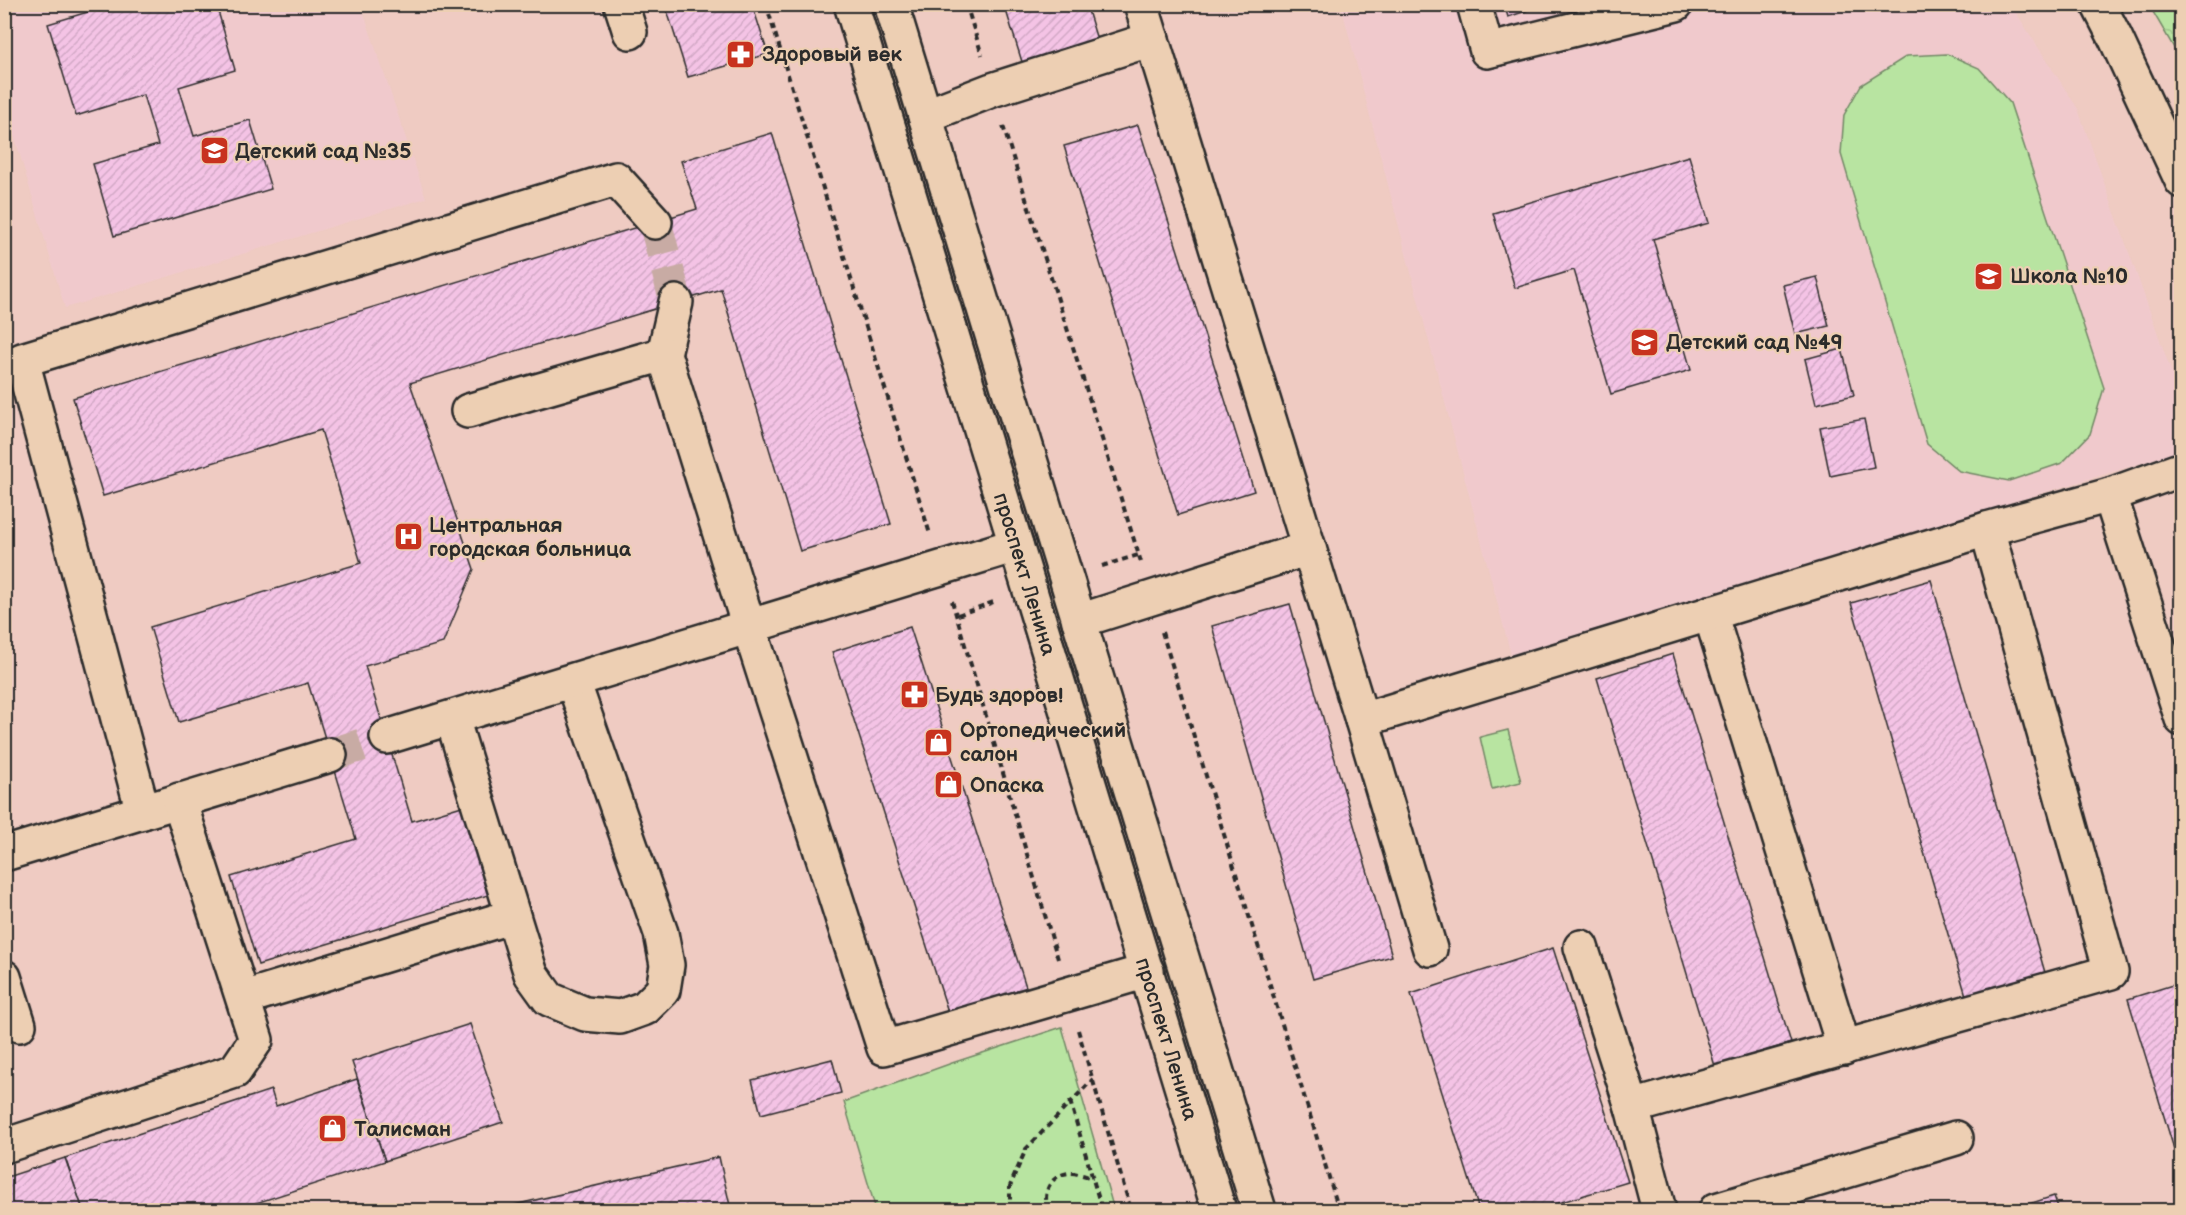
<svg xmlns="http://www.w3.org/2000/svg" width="2186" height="1215" font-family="'Balsamiq Sans',sans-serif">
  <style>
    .built { fill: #f0c9cc }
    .green { fill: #b8e4a1; stroke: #728866; stroke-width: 1.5 }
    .forest { fill: url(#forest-crowns); stroke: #728866; stroke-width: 1.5 }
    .building { fill: url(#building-hatch); stroke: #2b2b2b; stroke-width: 1.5 }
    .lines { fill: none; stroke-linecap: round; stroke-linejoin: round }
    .minor-tunnel { stroke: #c8aba4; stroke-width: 33; stroke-dasharray: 33 16; stroke-linecap: butt }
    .minor-casing { stroke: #2b2b2b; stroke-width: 38 }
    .major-casing { stroke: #2b2b2b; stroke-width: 38 }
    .path { stroke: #2b2b2b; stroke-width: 4; stroke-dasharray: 6 4.5; stroke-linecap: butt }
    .minor { stroke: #edcfb3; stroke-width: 33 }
    .major { stroke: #edcfb3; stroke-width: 33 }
    .labels { text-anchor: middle; stroke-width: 4.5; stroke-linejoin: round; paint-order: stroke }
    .poi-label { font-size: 21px; font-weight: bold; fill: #2b2b2b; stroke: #edcfb3; text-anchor: start }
    .street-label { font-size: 21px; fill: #2b2b2b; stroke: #edcfb3 }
  </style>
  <defs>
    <pattern id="forest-crowns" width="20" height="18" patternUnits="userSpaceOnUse" patternTransform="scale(1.5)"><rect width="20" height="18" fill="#b8e4a1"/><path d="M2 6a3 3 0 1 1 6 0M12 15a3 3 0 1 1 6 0" fill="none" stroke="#9ec48b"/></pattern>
    <pattern id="building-hatch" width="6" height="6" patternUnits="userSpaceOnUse" patternTransform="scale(1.5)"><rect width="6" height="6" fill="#f4c3e5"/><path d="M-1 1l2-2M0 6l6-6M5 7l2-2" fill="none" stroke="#d1a8c5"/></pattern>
  </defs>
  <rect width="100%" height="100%" fill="#efcbc2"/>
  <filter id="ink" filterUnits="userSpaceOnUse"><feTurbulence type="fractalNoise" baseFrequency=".0167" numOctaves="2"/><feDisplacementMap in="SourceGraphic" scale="12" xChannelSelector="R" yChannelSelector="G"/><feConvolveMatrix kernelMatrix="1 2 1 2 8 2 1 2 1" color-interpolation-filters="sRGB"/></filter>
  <g filter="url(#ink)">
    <g class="built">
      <polygon points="5,5 361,5 426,198 65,308 5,104"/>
      <polygon points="1341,5 2011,5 2078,109 2181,399 2181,451 1511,655"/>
    </g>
    <g class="green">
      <polygon points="1947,54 1979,68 2010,103 2104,388 2090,434 2062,463 2009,481 1959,471 1927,444 1841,154 1844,115 1861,85 1907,56"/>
      <polygon points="1508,730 1521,782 1492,789 1480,737"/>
      <polygon points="1062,1027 1114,1210 876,1210 844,1102 952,1063"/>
    </g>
    <polygon class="forest" points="2149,5 2181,5 2181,60"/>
    <g class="building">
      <polygon points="114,4 216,4 235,70 179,87 194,136 250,120 271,189 114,236 93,164 158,145 143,95 76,116 48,24"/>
      <polygon points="665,4 752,4 768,54 688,77"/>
      <polygon points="1004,4 1086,4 1098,43 1023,65"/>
      <polygon points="1504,4 1547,4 1508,17"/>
      <polygon points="1138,125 1254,491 1178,515 1064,146"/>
      <polygon points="772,133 891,524 800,551 721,289 410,383 474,569 443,643 365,666 412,821 462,806 488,895 258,965 231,877 356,839 308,683 179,722 150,627 361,563 321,430 103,496 73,398 697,209 681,161"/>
      <polygon points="1689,156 1709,223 1653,239 1691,370 1611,394 1574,270 1515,288 1493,213"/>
      <polygon points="1817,277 1829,326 1795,334 1783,285"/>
      <polygon points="1842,349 1854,395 1816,404 1805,359"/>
      <polygon points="1864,419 1874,467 1830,476 1820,427"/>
      <polygon points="2182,529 2182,560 2173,532"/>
      <polygon points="1931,580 2046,976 1967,999 1851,603"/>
      <polygon points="1290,604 1392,956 1313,979 1212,626"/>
      <polygon points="910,627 1029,996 951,1021 832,652"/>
      <polygon points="1673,654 1791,1043 1715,1066 1597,678"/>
      <polygon points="1553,948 1628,1182 1535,1210 1479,1210 1411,994"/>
      <polygon points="2182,982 2182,1175 2128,999"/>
      <polygon points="470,1024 503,1122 385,1161 352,1062"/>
      <polygon points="832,1059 841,1093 761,1114 752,1080"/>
      <polygon points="357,1079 385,1161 235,1210 83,1210 65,1158 271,1090 276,1106"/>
      <polygon points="719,1157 731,1210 493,1210"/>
      <polygon points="65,1158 83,1210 4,1210 4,1178"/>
      <polygon points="2054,1196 2059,1210 2010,1210"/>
    </g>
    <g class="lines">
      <g class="minor-tunnel">
        <polyline points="655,222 676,302"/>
        <polyline points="330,755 387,737"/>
      </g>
      <defs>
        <g id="minor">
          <polyline points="621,4 630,32"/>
          <polyline points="1141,4 1362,720 1430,949"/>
          <polyline points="1474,4 1487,51 1676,4"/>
          <polyline points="2098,4 2115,37 2182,181"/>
          <polyline points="925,116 992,90 1152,39"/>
          <polyline points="664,354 676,302"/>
          <polyline points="468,411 664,354 749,627 884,1048 1147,971"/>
          <polyline points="2110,495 2182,719"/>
          <polyline points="1710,613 1844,1048"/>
          <polyline points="1079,621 1309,548"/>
          <polyline points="452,718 531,974 549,999 585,1014 620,1017 645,1008 663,990 667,965 661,933 573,681"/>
          <polyline points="1362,720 1987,529 2110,495 2182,469"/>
          <polyline points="387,737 1016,545"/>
          <polyline points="143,812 22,360 616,179 655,222"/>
          <polyline points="4,854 330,755"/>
          <polyline points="1581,947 1632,1107 1659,1210"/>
          <polyline points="4,977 19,1025"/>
          <polyline points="244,998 513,916"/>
          <polyline points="1632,1107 2111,972 1987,529"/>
          <polyline points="4,1146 235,1071 256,1040 179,800"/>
          <polyline points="1716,1210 1956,1138"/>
        </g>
        <g id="major">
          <path id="s1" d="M851,4L1219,1210"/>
          <polyline points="891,4 1259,1210"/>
        </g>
      </defs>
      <use href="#minor" class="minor-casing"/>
      <use href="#major" class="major-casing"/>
      <g class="path">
        <polyline points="766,4 930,534"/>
        <polyline points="966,4 982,55"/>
        <polyline points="1003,126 1141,562"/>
        <polyline points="1102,566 1138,555"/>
        <polyline points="952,601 1058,959"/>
        <polyline points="958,615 996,601"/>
        <polyline points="1162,632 1339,1210"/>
        <polyline points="1078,1030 1131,1210"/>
        <polyline points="1070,1101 1102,1210"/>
        <polyline points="1010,1210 1010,1186 1026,1149 1093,1079"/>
        <path d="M1049,1210C1041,1194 1050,1175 1069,1173C1077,1173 1085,1176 1093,1178"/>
      </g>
      <use href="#minor" class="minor"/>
      <use href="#major" class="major"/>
    </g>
  </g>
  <defs>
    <symbol id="pharmacy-square" viewBox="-11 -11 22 22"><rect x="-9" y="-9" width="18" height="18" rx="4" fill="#c8321e" stroke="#edcfb3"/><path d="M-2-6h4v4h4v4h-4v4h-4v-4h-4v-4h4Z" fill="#fff"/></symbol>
    <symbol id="school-square" viewBox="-11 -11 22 22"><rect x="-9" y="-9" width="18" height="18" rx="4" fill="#c8321e" stroke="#edcfb3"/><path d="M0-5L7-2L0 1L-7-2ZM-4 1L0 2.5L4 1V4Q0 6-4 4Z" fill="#fff"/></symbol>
    <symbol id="hospital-square" viewBox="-11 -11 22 22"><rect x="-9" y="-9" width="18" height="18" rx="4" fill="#c8321e" stroke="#edcfb3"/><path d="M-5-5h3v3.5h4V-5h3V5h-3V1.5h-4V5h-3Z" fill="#fff"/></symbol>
    <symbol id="shop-square" viewBox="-11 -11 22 22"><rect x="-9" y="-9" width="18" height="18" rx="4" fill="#c8321e" stroke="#edcfb3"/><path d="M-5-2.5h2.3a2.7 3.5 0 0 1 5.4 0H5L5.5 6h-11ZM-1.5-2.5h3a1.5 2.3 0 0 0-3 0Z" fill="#fff"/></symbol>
  </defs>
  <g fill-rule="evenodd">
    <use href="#pharmacy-square" x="724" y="38" width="33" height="33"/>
    <use href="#school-square" x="198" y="134" width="33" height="33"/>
    <use href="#school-square" x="1972" y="260" width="33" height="33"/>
    <use href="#school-square" x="1628" y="326" width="33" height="33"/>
    <use href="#hospital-square" x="392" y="520" width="33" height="33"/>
    <use href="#pharmacy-square" x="898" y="678" width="33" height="33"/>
    <use href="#shop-square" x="922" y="726" width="33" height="33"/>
    <use href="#shop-square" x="932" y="768" width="33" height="33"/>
    <use href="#shop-square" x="316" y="1112" width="33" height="33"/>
  </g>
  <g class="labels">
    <g class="poi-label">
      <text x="762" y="61">Здоровый век</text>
      <text x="235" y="158">Детский сад №35</text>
      <text x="2010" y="283">Школа №10</text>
      <text x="1666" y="349">Детский сад №49</text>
      <text x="429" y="532">Центральная<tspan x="429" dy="24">городская больница</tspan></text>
      <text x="935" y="702">Будь здоров!</text>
      <text x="960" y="737">Ортопедический<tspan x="960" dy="24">салон</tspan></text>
      <text x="970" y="792">Опаска</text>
      <text x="354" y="1136">Талисман</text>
    </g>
    <g class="street-label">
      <text dy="7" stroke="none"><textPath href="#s1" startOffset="596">проспект Ленина</textPath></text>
      <text dy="7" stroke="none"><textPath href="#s1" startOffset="1082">проспект Ленина</textPath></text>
    </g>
  </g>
  <rect width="2186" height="1215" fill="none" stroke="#edcfb3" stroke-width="24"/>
  <rect x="12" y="12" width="2162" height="1191" fill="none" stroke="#2b2b2b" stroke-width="2" filter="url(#ink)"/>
</svg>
